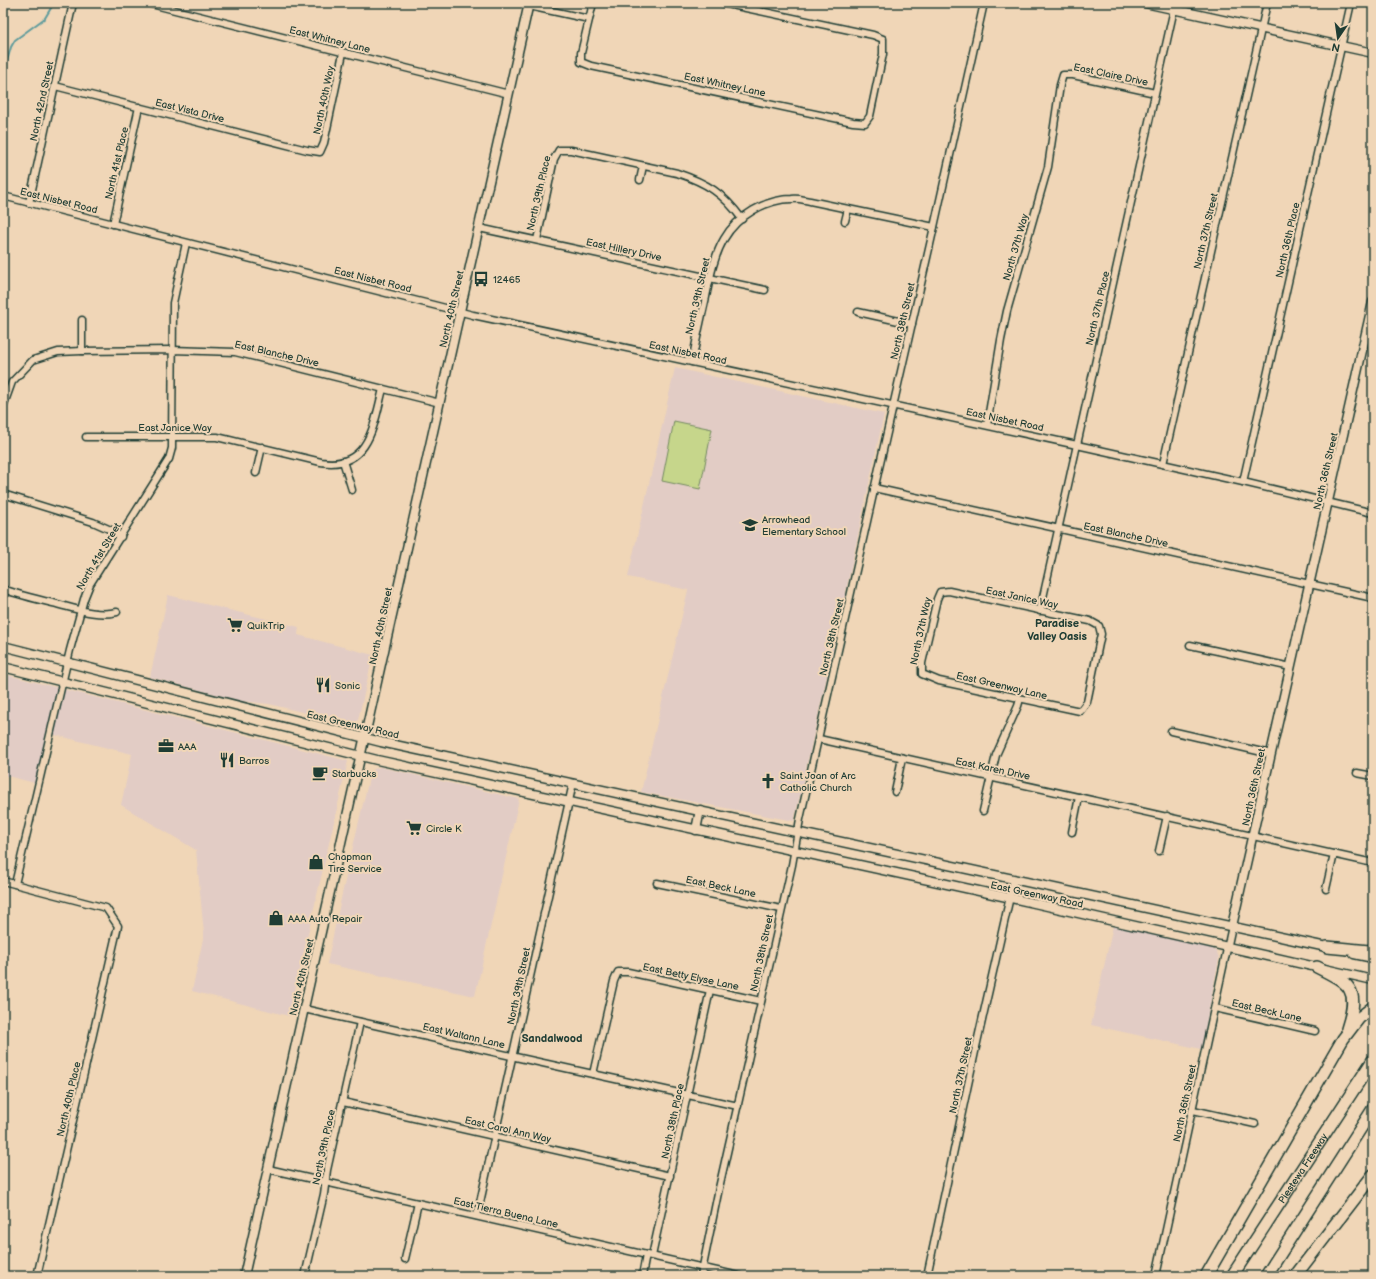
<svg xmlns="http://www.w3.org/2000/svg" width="1376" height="1279" font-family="'Balsamiq Sans',sans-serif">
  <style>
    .built { fill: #e2ccc5 }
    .green { fill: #c6d68b; stroke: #728a60 }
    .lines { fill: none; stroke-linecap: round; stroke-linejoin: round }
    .stream { stroke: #5e9b9c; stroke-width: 2 }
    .street-casing { stroke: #1f3d34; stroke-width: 9 }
    .secondary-casing { stroke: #1f3d34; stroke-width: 11 }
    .highway-casing { stroke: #1f3d34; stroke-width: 14 }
    .street { stroke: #f0d6b7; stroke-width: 6 }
    .secondary { stroke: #f0d6b7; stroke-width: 8 }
    .highway { stroke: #f0d6b7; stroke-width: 11 }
    .labels { text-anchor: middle; stroke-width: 4; stroke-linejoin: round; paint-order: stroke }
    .street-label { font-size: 10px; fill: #1f3d34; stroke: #f0d6b7 }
    .poi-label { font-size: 10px; fill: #1f3d34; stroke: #f0d6b7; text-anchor: start }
    .neighbourhood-label { font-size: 11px; font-weight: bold; fill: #1f3d34; stroke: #f0d6b7 }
  </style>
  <rect width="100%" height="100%" fill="#f0d6b7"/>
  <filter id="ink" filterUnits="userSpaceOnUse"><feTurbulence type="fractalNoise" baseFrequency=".025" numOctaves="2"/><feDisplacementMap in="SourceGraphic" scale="8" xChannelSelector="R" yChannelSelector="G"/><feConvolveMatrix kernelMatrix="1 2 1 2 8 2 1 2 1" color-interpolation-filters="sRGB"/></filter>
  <g filter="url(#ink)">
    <g class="built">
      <polygon points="675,368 884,414 839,623 794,821 641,792 688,590 628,577"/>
      <polygon points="168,595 299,627 298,635 373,655 358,720 355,723 349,727 345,727 318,716 269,704 242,701 150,677"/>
      <polygon points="3,674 348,761 289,1016 192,991 204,934 196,850 121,805 132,754 47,733 35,783 3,775"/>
      <polygon points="380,767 519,799 475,996 327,964 342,894 370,774 374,769"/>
      <polygon points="1113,926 1210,947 1217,952 1219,958 1201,1049 1091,1025"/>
    </g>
    <polygon class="green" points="674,421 712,429 700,489 662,481"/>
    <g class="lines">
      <polyline class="stream" points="3,75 11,47 15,40 45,18 54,3"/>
      <defs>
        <g id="street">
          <polyline points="147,3 509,94"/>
          <polyline points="593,3 581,53 581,62 591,66 853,122 865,123 870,116 883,54 883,39 873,35 722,3"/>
          <polyline points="529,6 589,19"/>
          <polyline points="55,86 307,150 320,152 324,143 343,53"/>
          <polyline points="640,180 643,166"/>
          <polyline points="3,196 473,315 1077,445 1243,482 1373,513"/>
          <polyline points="29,203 73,3"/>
          <polyline points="845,221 848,209"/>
          <polyline points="113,224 139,107"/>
          <polyline points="479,228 765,290"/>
          <path d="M537,240L554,159L559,150H571L677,173C707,183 723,193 742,219"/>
          <polyline points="858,312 912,324"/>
          <polyline points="82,320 82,351"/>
          <path d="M692,362C696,341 701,319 706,297C710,277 714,256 724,239C737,216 766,199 792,199C798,198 804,200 810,201L934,227"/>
          <polyline points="3,407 12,382 33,360 58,352 82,351 172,350 235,352 440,403"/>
          <polyline points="987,425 1001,340 1007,311 1048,167 1060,85 1063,75 1073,75 1155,93"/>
          <path d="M86,437H217L321,462C369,470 374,424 383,389"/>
          <polyline points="343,461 352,490"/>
          <polyline points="1163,464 1267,3"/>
          <polyline points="256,473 262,447"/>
          <polyline points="1243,482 1351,3"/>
          <polyline points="874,488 1373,598"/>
          <polyline points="3,494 93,522 111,530 121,537"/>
          <path d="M3,589C19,595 36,599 53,603C74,608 96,617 117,612"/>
          <polygon points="949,591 1090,621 1099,626 1101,634 1087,702 1080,711 939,681 922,674 922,663 937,599 940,592"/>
          <polyline points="1040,611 1174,9"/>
          <polyline points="1190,645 1291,667"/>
          <polyline points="1171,731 1271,754"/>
          <polyline points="819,739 1373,863"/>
          <polyline points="1357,773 1373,776"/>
          <polyline points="895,792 902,758"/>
          <polyline points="983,811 996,755 1018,706 1020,699"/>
          <polyline points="1072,832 1079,797"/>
          <polyline points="1159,851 1167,816"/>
          <polyline points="3,881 106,908 118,926 37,1276"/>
          <polyline points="657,883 781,909"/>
          <polyline points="15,884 70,650 84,599 90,584 169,459 172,448 173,303 186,243"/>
          <polyline points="1326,889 1334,854"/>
          <polyline points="1215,1008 1315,1031"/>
          <polyline points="304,1009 520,1058 738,1106"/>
          <polyline points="593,1074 614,981 618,972 628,972 761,1001"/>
          <polyline points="343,1102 670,1176"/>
          <polyline points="1193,1110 1255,1124"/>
          <polyline points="268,1169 739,1276"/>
          <polyline points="477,1216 573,783"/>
          <polyline points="652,1256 710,990"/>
          <polyline points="405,1259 418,1203"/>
          <polyline points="305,1276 324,1194 327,1170 360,1022"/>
          <polyline points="642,1276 646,1255"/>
          <polyline points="701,1276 719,1188 792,865 800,819 886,437 934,227 984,3"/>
          <polyline points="927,1276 976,1047 1014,879"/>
          <polyline points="1156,1276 1232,926"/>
        </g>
        <g id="secondary">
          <polyline points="1145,3 1373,53"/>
          <polyline points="3,646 381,742 1331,948"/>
          <polyline points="3,667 377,760 1034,903 1373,980"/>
          <polyline points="696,830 700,810"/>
          <polyline points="1232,926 1373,302"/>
          <polyline points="1354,954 1373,958"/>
          <polyline points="244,1276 529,3"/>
        </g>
        <g id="highway">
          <polyline points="1327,947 1369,951 1373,949"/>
          <path d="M1317,967C1351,984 1360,989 1347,1029"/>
          <polyline points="1206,1276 1343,1039 1359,1018 1373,1007"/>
          <path id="s1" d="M1232,1276L1373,1060"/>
          <polyline points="1266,1276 1373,1109"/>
          <polyline points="1295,1276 1373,1175"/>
        </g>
      </defs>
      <use href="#street" class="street-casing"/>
      <use href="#secondary" class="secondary-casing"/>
      <use href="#highway" class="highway-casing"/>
      <use href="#street" class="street"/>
      <use href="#secondary" class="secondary"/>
      <use href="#highway" class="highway"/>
    </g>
  </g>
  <defs>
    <symbol id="bus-bare" viewBox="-9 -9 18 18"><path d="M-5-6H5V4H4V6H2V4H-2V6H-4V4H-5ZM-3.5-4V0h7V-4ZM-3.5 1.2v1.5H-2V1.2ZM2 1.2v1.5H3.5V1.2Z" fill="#1f3d34" stroke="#f0d6b7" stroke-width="2.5" paint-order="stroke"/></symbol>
    <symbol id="school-bare" viewBox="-9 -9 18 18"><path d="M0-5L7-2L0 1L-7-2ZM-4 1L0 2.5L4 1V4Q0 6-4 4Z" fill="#1f3d34" stroke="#f0d6b7" stroke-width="2.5" paint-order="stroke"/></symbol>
    <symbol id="supermarket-bare" viewBox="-9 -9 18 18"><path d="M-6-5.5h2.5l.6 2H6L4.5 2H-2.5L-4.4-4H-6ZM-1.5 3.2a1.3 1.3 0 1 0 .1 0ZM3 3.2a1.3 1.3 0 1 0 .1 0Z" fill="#1f3d34" stroke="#f0d6b7" stroke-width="2.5" paint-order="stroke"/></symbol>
    <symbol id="restaurant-bare" viewBox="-9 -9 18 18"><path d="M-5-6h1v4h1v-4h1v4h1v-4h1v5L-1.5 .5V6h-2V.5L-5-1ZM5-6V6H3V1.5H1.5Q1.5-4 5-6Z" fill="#1f3d34" stroke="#f0d6b7" stroke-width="2.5" paint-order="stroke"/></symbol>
    <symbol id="office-bare" viewBox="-9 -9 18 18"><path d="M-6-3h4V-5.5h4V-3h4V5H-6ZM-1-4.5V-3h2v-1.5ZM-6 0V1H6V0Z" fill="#1f3d34" stroke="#f0d6b7" stroke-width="2.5" paint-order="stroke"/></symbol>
    <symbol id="cafe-bare" viewBox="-9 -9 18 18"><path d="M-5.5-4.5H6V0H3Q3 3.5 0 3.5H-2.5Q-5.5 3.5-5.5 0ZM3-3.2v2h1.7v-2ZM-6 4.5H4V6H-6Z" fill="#1f3d34" stroke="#f0d6b7" stroke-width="2.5" paint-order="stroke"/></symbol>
    <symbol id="church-bare" viewBox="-9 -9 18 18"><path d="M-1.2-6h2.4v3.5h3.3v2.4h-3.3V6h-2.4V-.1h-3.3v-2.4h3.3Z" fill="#1f3d34" stroke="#f0d6b7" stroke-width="2.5" paint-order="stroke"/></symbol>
    <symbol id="shop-bare" viewBox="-9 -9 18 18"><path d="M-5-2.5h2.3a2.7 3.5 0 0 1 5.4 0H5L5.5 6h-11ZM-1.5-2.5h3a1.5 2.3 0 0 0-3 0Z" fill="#1f3d34" stroke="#f0d6b7" stroke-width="2.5" paint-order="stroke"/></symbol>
  </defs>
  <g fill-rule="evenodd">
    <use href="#bus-bare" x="470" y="268" width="22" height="22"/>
    <use href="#school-bare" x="739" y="514" width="22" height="22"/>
    <use href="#supermarket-bare" x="224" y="614" width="22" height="22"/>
    <use href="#restaurant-bare" x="312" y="674" width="22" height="22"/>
    <use href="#office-bare" x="155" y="735" width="22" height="22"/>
    <use href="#restaurant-bare" x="216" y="749" width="22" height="22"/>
    <use href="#cafe-bare" x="309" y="762" width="22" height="22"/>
    <use href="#church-bare" x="757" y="770" width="22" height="22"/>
    <use href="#supermarket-bare" x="403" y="817" width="22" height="22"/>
    <use href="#shop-bare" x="305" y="851" width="22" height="22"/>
    <use href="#shop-bare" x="265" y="907" width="22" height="22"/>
  </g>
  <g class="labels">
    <g class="street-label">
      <text transform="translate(330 39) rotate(14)" y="4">East Whitney Lane</text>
      <text transform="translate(1111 74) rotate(12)" y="4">East Claire Drive</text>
      <text transform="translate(725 84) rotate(12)" y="4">East Whitney Lane</text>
      <text transform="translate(323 100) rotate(-78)" y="4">North 40th Way</text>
      <text transform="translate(41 101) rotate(-78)" y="4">North 42nd Street</text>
      <text transform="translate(190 110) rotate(14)" y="4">East Vista Drive</text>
      <text transform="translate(116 163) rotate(-77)" y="4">North 41st Place</text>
      <text transform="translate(538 193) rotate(-77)" y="4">North 39th Place</text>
      <text transform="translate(59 200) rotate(14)" y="4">East Nisbet Road</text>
      <text transform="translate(1205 231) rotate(-77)" y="4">North 37th Street</text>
      <text transform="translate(1287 240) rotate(-77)" y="4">North 36th Place</text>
      <text transform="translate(1015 247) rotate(-74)" y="4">North 37th Way</text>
      <text transform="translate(624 249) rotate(12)" y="4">East Hillery Drive</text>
      <text transform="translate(373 279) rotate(14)" y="4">East Nisbet Road</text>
      <text transform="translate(697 296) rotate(-77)" y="4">North 39th Street</text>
      <text transform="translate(1097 308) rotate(-77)" y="4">North 37th Place</text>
      <text transform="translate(451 309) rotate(-77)" y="4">North 40th Street</text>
      <text transform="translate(902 321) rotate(-77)" y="4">North 38th Street</text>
      <text transform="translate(688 352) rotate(12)" y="4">East Nisbet Road</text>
      <text transform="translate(277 353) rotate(13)" y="4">East Blanche Drive</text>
      <text transform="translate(1005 419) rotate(12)" y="4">East Nisbet Road</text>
      <text x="175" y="431">East Janice Way</text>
      <text transform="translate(1325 471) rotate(-77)" y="4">North 36th Street</text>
      <text transform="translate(1126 534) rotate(12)" y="4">East Blanche Drive</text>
      <text transform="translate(98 556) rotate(-59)" y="4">North 41st Street</text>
      <text transform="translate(1022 597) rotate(12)" y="4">East Janice Way</text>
      <text transform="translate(380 626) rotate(-78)" y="4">North 40th Street</text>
      <text transform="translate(920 631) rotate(-78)" y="4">North 37th Way</text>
      <text transform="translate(831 637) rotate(-77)" y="4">North 38th Street</text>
      <text transform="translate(1002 685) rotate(13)" y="4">East Greenway Lane</text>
      <text transform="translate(353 724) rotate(13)" y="4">East Greenway Road</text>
      <text transform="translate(993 768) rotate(12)" y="4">East Karen Drive</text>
      <text transform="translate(1253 787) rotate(-78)" y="4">North 36th Street</text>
      <text transform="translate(721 886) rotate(12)" y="4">East Beck Lane</text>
      <text transform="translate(1037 894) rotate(12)" y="4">East Greenway Road</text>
      <text transform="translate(761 953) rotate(-78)" y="4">North 38th Street</text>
      <text transform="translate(691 976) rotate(12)" y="4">East Betty Elyse Lane</text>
      <text transform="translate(301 977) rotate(-77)" y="4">North 40th Street</text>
      <text transform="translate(518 986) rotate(-78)" y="4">North 39th Street</text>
      <text transform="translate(1267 1010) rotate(13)" y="4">East Beck Lane</text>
      <text transform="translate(464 1035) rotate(13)" y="4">East Waltann Lane</text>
      <text transform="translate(960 1075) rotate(-78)" y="4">North 37th Street</text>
      <text transform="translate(68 1099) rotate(-77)" y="4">North 40th Place</text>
      <text transform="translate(1184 1103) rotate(-78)" y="4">North 36th Street</text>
      <text transform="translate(672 1121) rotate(-78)" y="4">North 38th Place</text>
      <text transform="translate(508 1129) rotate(13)" y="4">East Carol Ann Way</text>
      <text transform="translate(323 1147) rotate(-78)" y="4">North 39th Place</text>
      <text dy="4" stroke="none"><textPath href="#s1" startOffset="129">Piestewa Freeway</textPath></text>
      <text transform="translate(506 1212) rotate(13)" y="4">East Tierra Buena Lane</text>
    </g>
    <g class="poi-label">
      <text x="493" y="283">12465</text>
      <text x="762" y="523">Arrowhead<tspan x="762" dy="12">Elementary School</tspan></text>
      <text x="247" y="629">QuikTrip</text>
      <text x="335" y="689">Sonic</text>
      <text x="178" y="750">AAA</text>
      <text x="239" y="764">Barros</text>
      <text x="332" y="777">Starbucks</text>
      <text x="780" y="779">Saint Joan of Arc<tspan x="780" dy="12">Catholic Church</tspan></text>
      <text x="426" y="832">Circle K</text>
      <text x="328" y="860">Chapman<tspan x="328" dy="12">Tire Service</tspan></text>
      <text x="288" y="922">AAA Auto Repair</text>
    </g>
    <g class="neighbourhood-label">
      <text x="1057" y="627">Paradise<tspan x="1057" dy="13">Valley Oasis</tspan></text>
      <text x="552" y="1042">Sandalwood</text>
    </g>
  </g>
  <rect width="1376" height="1279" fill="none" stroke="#f0d6b7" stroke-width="16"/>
  <rect x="8" y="8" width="1360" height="1263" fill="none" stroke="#1f3d34" stroke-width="1.5" filter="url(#ink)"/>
  <g transform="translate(1338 38) rotate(193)" stroke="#f0d6b7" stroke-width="3" paint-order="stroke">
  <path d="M0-3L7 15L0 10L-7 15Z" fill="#1f3d34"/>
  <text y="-6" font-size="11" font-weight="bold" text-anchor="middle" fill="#1f3d34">N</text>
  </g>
</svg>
